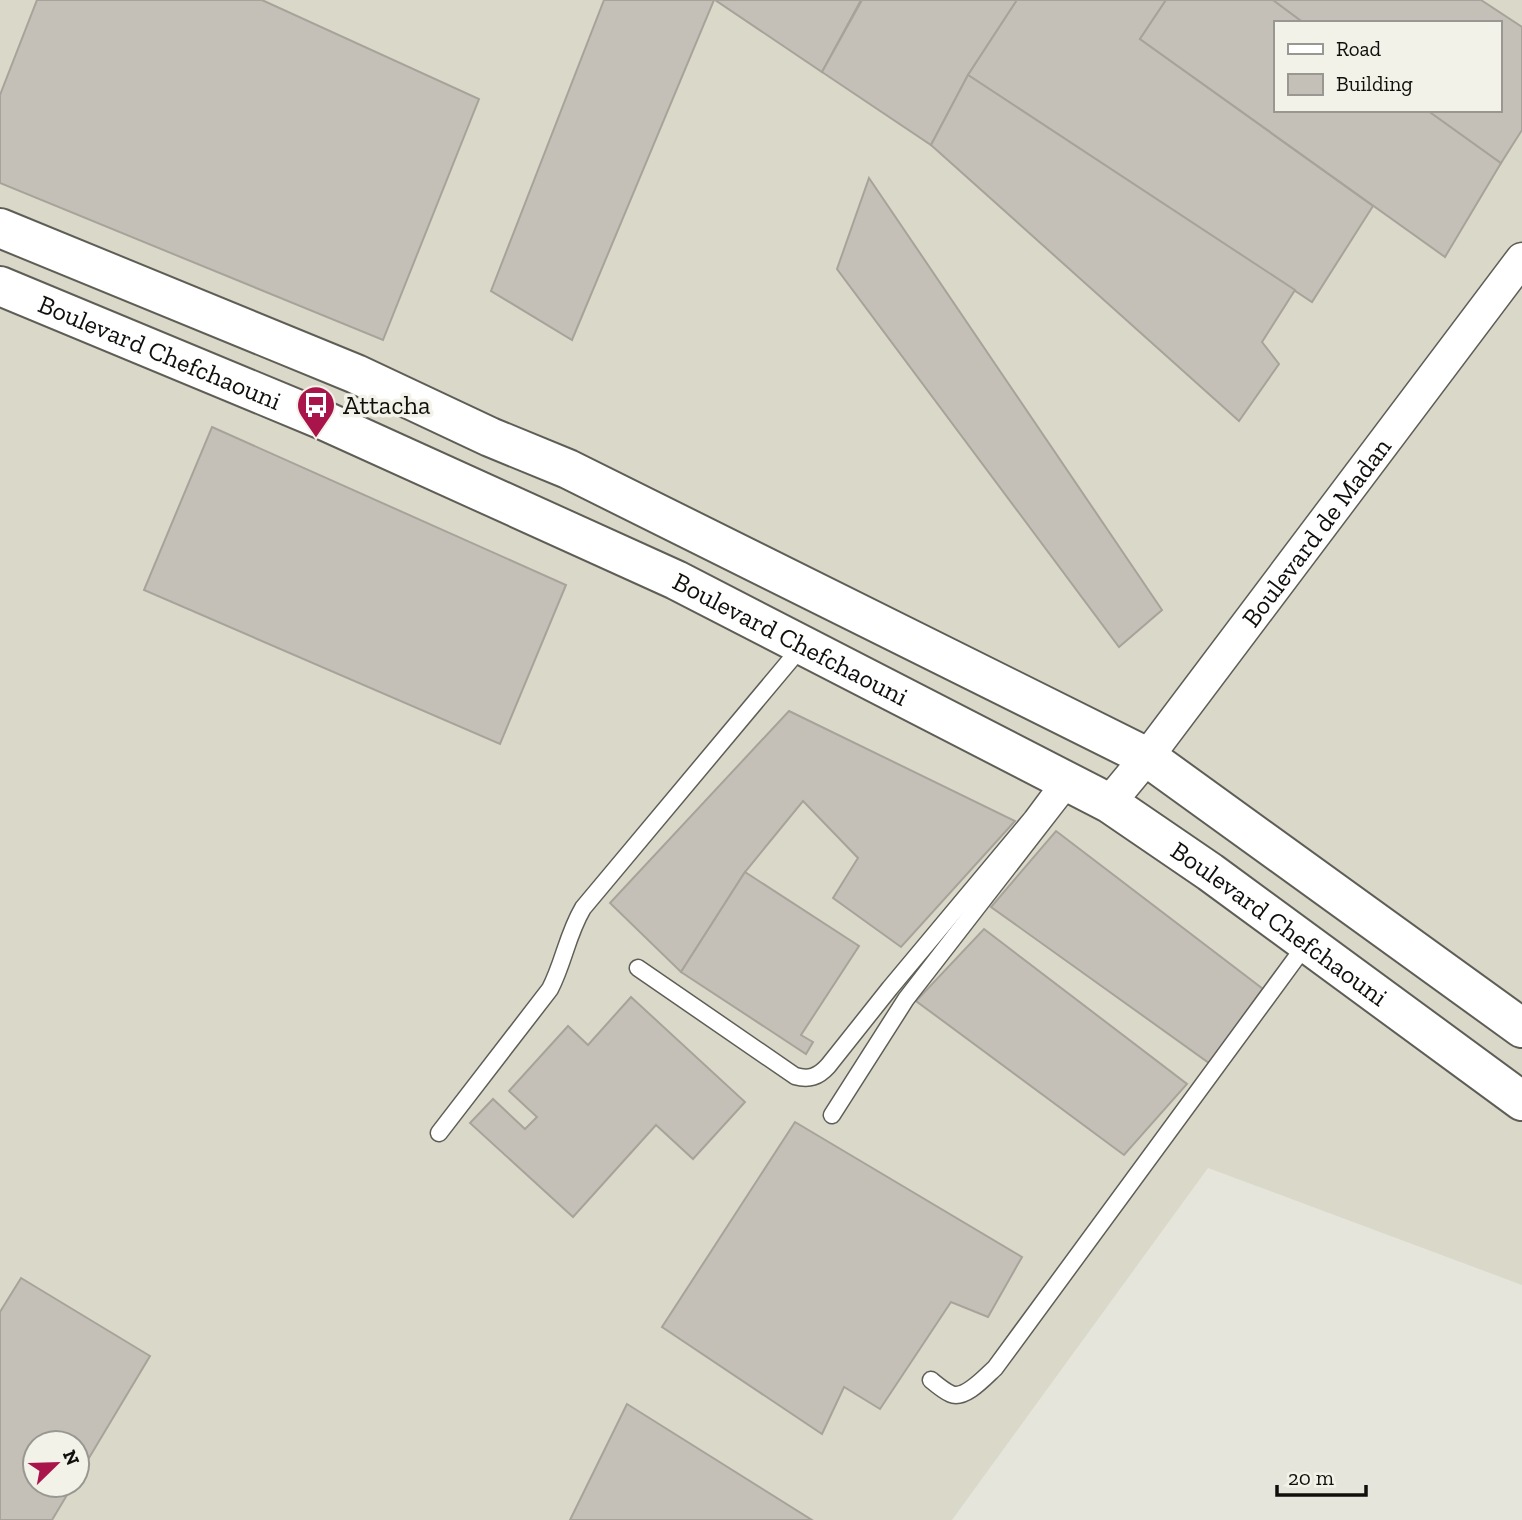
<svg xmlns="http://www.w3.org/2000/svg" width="1522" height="1520" font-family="'Zilla Slab',serif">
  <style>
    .built { fill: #dad8c8; fill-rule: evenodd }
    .building { fill: #c4c0b8; stroke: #a7a39b; stroke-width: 2 }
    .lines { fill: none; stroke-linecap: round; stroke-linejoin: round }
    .service-casing { stroke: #5f5e56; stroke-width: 19 }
    .minor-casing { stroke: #5f5e56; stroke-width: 35 }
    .tertiary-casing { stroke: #5f5e56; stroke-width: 42 }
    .service { stroke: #fff; stroke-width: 16 }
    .minor { stroke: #fff; stroke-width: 32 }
    .tertiary { stroke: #fff; stroke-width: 38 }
    .labels { text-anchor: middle; stroke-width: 7; stroke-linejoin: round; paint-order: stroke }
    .street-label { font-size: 26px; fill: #100f0c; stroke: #f3f2e9 }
    .poi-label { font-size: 26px; fill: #100f0c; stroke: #f3f2e9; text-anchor: start }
  </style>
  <rect width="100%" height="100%" fill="#e6e5dc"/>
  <path class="built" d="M0,0H1522V1285L1208,1168L952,1520H0ZM1275,23H1499V110H1275ZM35,1443H77V1485H35Z"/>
  <g class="building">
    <polygon points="37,0 262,0 479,99 383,340 0,183 0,95"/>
    <polygon points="604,0 714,0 572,340 491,291"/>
    <polygon points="715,0 861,0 822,72"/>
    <polygon points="862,0 1017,0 968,75 931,145 822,72"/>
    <polygon points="1017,0 1166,0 1140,39 1373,206 1312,302 968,75"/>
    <polygon points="1166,0 1273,0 1304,23 1275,23 1275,110 1427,110 1501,163 1445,257 1140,39"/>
    <polygon points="1273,0 1481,0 1522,27 1522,130 1501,163 1427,110 1499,110 1499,23 1304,23"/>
    <polygon points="968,75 1295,290 1262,342 1279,364 1239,421 931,145"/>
    <polygon points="869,178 1162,610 1119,647 837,269"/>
    <polygon points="212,427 566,585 500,744 144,590"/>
    <polygon points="789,711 1015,821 901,947 833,898 858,858 803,801 745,872 681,972 610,903"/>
    <polygon points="1056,831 1263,989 1209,1063 991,907"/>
    <polygon points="745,872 859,946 801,1035 813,1042 806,1054 681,972"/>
    <polygon points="984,929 1187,1084 1124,1155 916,1001"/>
    <polygon points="631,997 745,1102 693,1159 656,1125 573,1217 470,1123 493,1099 525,1129 537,1117 509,1091 568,1026 588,1045"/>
    <polygon points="795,1122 1022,1257 988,1317 951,1302 880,1409 844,1387 822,1434 662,1327"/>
    <polygon points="21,1278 150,1356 77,1478 77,1443 35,1443 35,1485 73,1485 52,1520 0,1520 0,1312"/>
    <polygon points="627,1404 812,1520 570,1520"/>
  </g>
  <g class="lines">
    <defs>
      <g id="service">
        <path d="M638,968L795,1076C809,1080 818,1077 828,1066L890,988L1032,818L1061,779"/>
        <polyline points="832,1115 906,999 1072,785"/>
        <path d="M439,1133L550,989C564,962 567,935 583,908L803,645"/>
        <path d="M931,1380C937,1385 944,1391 951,1394C965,1400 985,1377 995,1368L1307,943"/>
      </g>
      <g id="minor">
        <path id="s1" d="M1109,803L1147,757L1522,259"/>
      </g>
      <g id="tertiary">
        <polyline points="0,228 356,374 490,437 568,469 1147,757 1522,1028"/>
        <path id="s2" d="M0,286L323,420L676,580L1109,803L1210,872L1522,1101"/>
      </g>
    </defs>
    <use href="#service" class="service-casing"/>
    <use href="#minor" class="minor-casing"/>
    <use href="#tertiary" class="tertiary-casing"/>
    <use href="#service" class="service"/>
    <use href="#minor" class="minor"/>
    <use href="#tertiary" class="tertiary"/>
  </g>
  <defs>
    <symbol id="bus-pin" viewBox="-11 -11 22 30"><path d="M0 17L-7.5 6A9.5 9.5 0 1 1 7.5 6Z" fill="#a9154b" stroke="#f3f2e9"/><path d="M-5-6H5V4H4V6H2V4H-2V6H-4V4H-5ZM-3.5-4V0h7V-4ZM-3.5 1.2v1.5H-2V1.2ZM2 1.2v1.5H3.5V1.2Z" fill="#fff"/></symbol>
  </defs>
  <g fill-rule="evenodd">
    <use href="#bus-pin" x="294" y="383" width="44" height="60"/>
  </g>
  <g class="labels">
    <g class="street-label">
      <text dy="9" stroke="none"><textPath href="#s2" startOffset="173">Boulevard Chefchaouni</textPath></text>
      <text dy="9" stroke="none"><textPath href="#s1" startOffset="341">Boulevard de Madan</textPath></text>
      <text dy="9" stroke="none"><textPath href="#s2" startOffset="866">Boulevard Chefchaouni</textPath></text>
      <text dy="9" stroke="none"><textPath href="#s2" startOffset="1433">Boulevard Chefchaouni</textPath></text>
    </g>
    <g class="poi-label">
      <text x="343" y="414">Attacha</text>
    </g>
  </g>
  <rect x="1274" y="21" width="228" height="91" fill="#f3f2e9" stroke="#989791" stroke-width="2"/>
  <rect x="1288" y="44" width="35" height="10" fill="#ffffff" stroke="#989791" stroke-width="2"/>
  <text x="1336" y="56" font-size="21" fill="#100f0c">Road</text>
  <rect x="1288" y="74" width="35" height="21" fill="#c4c0b8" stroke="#989791" stroke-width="2"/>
  <text x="1336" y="91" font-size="21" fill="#100f0c">Building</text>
  <g transform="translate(56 1464) rotate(67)"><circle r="33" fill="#f3f2e9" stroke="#989791" stroke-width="2"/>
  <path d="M0-5L12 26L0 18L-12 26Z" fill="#a9154b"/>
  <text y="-10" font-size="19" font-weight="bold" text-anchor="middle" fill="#100f0c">N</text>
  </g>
  <path d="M1277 1485v10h89v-10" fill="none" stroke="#100f0c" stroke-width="3.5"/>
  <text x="1288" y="1485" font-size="21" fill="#100f0c" stroke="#f3f2e9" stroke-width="5" paint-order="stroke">20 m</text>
</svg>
